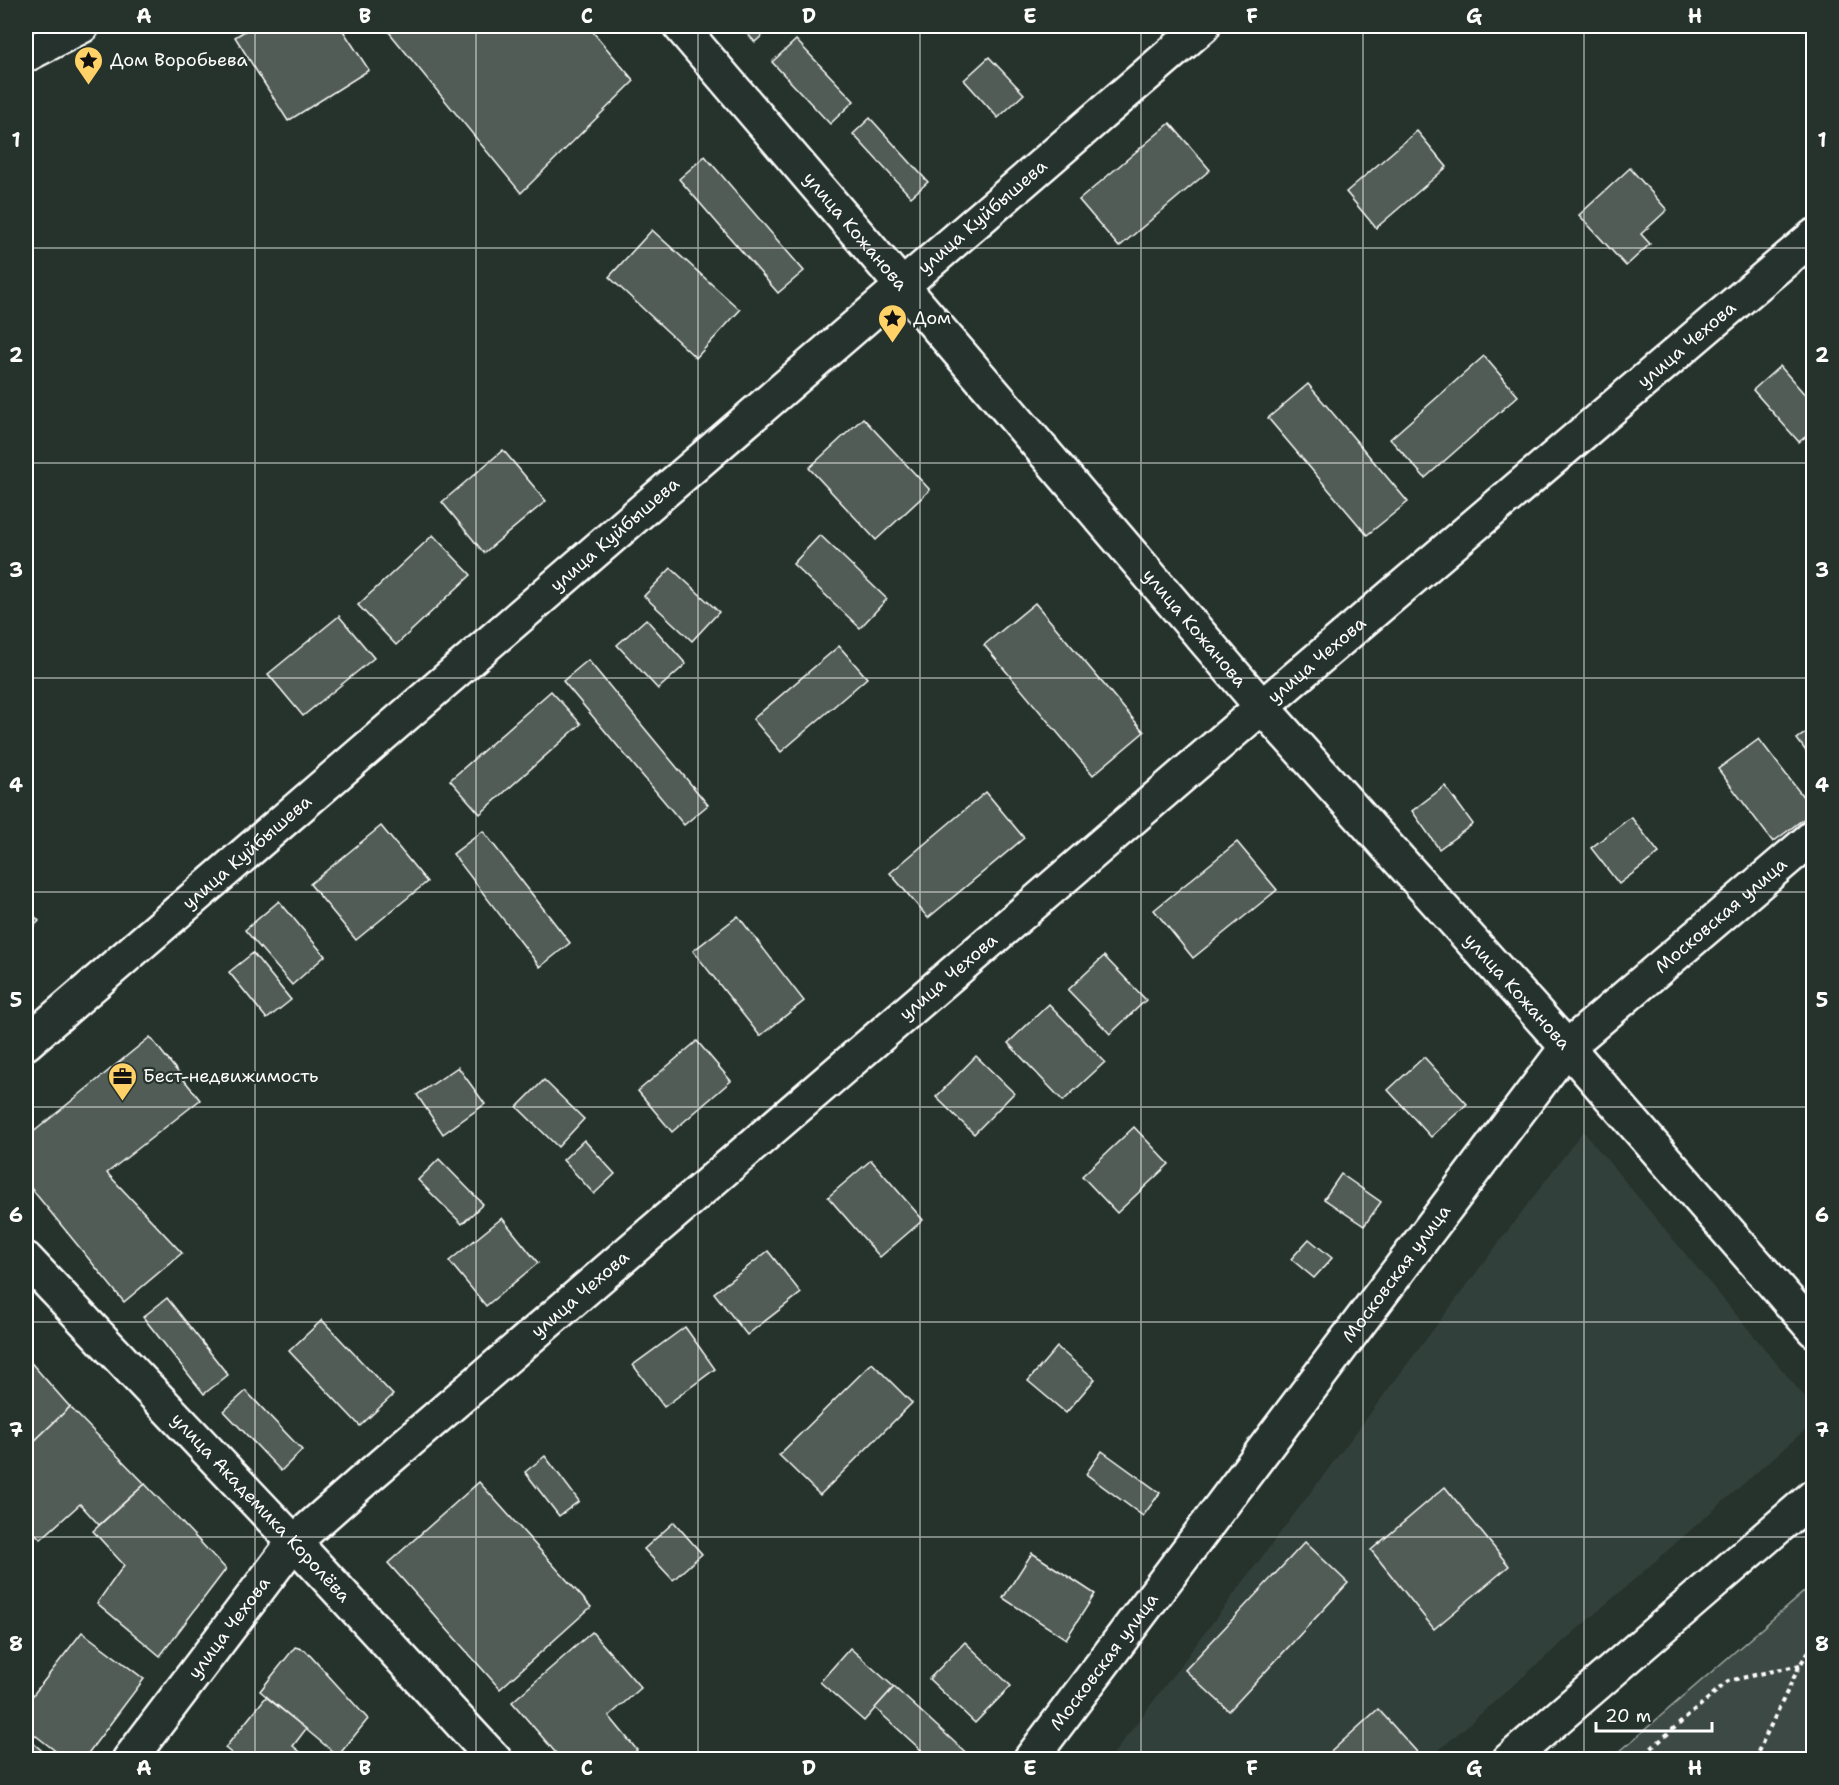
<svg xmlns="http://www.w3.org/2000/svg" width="1839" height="1785" font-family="'Shantell Sans',sans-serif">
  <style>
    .built { fill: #333f3a }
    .green { fill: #3e4944; stroke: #9ea4a2; stroke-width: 1.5 }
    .building { fill: #515c57; stroke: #fff; stroke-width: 1.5 }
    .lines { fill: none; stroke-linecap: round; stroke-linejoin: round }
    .street-casing { stroke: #fff; stroke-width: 38 }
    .secondary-casing { stroke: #fff; stroke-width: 38 }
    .path { stroke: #fff; stroke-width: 4; stroke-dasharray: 4.5 4.5; stroke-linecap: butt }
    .street { stroke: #26332d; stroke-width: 33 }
    .secondary { stroke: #26332d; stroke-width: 33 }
    .grid { fill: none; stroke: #fff; stroke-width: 1.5; stroke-opacity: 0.55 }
    .labels { text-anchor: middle; stroke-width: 4.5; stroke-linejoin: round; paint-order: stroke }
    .poi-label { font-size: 18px; fill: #fff; stroke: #26332d; text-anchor: start }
    .street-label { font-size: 18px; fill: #fff; stroke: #26332d }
    .neatline { fill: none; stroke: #fff; stroke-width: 2 }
    .grid-label { font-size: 20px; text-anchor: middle; font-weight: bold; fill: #fff }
  </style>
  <rect width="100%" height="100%" fill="#26332d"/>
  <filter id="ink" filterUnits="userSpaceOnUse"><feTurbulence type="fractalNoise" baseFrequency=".0167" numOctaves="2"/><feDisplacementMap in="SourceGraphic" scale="12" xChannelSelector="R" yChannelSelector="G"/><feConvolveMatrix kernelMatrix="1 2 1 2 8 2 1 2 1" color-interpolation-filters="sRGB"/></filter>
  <g filter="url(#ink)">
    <polygon class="built" points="1583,1131 1813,1407 1813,1423 1429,1759 1109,1760"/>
    <polygon class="green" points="1813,1584 1813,1759 1611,1759"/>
    <g class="building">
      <polygon points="253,26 340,26 369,70 288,121 235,37"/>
      <polygon points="384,26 588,26 634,81 521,193"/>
      <polygon points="740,26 773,26 755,42"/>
      <polygon points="796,40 854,101 830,124 772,62"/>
      <polygon points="989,57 1024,94 998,118 964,80"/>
      <polygon points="870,118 928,182 911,197 853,134"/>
      <polygon points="1170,123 1210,170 1119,247 1079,200"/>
      <polygon points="1417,131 1447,167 1376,228 1346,192"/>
      <polygon points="705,156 804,271 778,293 679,179"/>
      <polygon points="1630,168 1667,210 1641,234 1650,244 1626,266 1579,215"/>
      <polygon points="652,230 740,310 696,358 609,277"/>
      <polygon points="1484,356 1518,396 1425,478 1390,439"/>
      <polygon points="1780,366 1814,405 1814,430 1799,442 1753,390"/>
      <polygon points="1308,384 1408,502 1367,535 1268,418"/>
      <polygon points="863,418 930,490 876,540 809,468"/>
      <polygon points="503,450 546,501 484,553 442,502"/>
      <polygon points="433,535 471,575 396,645 358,605"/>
      <polygon points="820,535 887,599 860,628 793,564"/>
      <polygon points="671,568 719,612 692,641 644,596"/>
      <polygon points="1035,603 1144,732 1093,775 984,645"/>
      <polygon points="339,616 374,658 303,716 268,674"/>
      <polygon points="646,619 686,664 658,689 617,645"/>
      <polygon points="839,646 867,678 781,752 753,719"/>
      <polygon points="588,660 708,805 684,825 563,681"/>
      <polygon points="551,691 581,724 480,814 450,780"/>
      <polygon points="1814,727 1814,762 1797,739"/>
      <polygon points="1759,739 1814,811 1773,842 1718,769"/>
      <polygon points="1445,786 1473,824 1439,849 1412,811"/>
      <polygon points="986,792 1024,838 928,918 890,873"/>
      <polygon points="1631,817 1659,853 1619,884 1591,848"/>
      <polygon points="381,826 427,882 356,940 310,884"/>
      <polygon points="483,831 570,943 540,967 453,854"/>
      <polygon points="1237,842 1277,890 1193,958 1154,910"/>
      <polygon points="279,901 325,956 292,985 245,930"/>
      <polygon points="26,907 39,921 26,934"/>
      <polygon points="738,916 804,1001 760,1036 693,951"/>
      <polygon points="253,953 291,1000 267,1019 229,972"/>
      <polygon points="1104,956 1146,1000 1110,1034 1068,990"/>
      <polygon points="1049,1004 1105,1062 1063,1101 1008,1043"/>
      <polygon points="150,1037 200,1100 107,1173 182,1253 124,1302 26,1182 26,1138"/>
      <polygon points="697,1041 731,1081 672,1132 638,1091"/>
      <polygon points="976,1056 1014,1093 974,1134 936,1097"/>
      <polygon points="1424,1057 1467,1104 1431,1137 1388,1090"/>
      <polygon points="458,1067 485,1104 443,1134 417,1095"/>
      <polygon points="544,1080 584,1119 558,1147 517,1107"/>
      <polygon points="1134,1127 1169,1164 1117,1213 1082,1176"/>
      <polygon points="584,1140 615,1174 594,1194 563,1160"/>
      <polygon points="439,1159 483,1204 462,1224 418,1180"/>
      <polygon points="871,1160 923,1220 880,1257 828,1197"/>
      <polygon points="1341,1174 1381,1202 1364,1226 1324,1199"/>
      <polygon points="502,1218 538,1263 486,1306 449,1261"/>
      <polygon points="1309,1239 1332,1258 1314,1278 1291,1259"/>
      <polygon points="768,1251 801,1293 747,1335 714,1293"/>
      <polygon points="167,1298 228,1375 204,1394 143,1317"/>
      <polygon points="322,1320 393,1395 360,1426 289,1351"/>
      <polygon points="685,1327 715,1369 664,1407 633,1365"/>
      <polygon points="1057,1347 1095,1379 1066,1413 1028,1381"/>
      <polygon points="26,1357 70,1407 26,1449"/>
      <polygon points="872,1363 912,1403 820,1495 779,1455"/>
      <polygon points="246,1391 302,1450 281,1471 224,1411"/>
      <polygon points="70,1407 145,1484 99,1525 80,1504 41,1539 30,1529 26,1534 26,1449"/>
      <polygon points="1102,1451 1160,1493 1143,1516 1086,1474"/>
      <polygon points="545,1456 579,1501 559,1516 525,1472"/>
      <polygon points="479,1482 591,1607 500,1689 388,1563"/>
      <polygon points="145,1484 226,1569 160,1656 97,1603 124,1565 93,1531"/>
      <polygon points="1445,1487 1509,1566 1434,1629 1371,1550"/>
      <polygon points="674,1522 702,1554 673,1580 644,1549"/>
      <polygon points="1305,1542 1348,1583 1229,1711 1185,1670"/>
      <polygon points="1032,1553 1095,1594 1066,1639 1003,1598"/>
      <polygon points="82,1632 144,1679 83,1760 67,1760 26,1728 26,1704"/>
      <polygon points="592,1632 641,1688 609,1716 637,1750 627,1760 562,1760 512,1702"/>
      <polygon points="965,1642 1011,1686 975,1723 929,1679"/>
      <polygon points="295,1647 305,1650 368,1719 338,1756 260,1691"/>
      <polygon points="850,1648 894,1687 864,1721 820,1682"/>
      <polygon points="894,1687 973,1759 932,1760 875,1708"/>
      <polygon points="266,1697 306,1729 293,1746 310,1760 240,1760 225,1748"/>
      <polygon points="1378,1709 1417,1752 1408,1760 1322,1760"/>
      <polygon points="26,1737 53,1760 26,1760"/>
    </g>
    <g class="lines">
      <defs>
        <g id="street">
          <path id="s1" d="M680,26L1262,707L1567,1047L1814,1330"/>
          <path id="s2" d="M26,1043L1203,26"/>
          <path id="s3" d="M1030,1760L1567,1047L1814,836"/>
        </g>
        <g id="secondary">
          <polyline points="26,55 82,26"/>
          <path id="s4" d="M26,1259L294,1542L495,1760"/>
          <path id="s5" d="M129,1760L294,1542L363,1481L1292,681L1814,236"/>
          <polyline points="1509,1760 1814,1496"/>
        </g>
      </defs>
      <use href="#street" class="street-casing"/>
      <use href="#secondary" class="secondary-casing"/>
      <g class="path">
        <polyline points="1638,1760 1728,1681 1800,1665"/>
        <polyline points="1754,1760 1800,1665 1814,1643"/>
      </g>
      <use href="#street" class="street"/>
      <use href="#secondary" class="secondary"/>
    </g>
  </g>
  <path class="grid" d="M255,26V1760M476,26V1760M698,26V1760M920,26V1760M1141,26V1760M1363,26V1760M1584,26V1760M26,248H1814M26,463H1814M26,678H1814M26,892H1814M26,1107H1814M26,1322H1814M26,1537H1814"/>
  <defs>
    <symbol id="sight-pin" viewBox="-11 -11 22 30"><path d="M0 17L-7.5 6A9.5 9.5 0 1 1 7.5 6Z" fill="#ffd166" stroke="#26332d"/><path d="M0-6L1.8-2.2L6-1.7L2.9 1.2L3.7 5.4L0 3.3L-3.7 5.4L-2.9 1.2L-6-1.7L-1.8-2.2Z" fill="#111"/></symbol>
    <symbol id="office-pin" viewBox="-11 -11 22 30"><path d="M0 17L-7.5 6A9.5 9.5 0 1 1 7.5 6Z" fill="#ffd166" stroke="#26332d"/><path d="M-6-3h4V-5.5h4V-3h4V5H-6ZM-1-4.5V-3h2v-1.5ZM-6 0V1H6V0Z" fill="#111"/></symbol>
  </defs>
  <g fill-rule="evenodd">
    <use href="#sight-pin" x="72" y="44" width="33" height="45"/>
    <use href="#sight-pin" x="876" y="302" width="33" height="45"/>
    <use href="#office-pin" x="106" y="1060" width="33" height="45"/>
  </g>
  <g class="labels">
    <g class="poi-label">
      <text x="110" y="66">Дом Воробьева</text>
      <text x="913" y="324">Дом</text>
      <text x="143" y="1082">Бест-недвижимость</text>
    </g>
    <g class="street-label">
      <text dy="6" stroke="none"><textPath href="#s2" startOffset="1264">улица Куйбышева</textPath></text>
      <text dy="6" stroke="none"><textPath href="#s1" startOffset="270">улица Кожанова</textPath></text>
      <text dy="6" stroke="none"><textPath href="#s5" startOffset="2110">улица Чехова</textPath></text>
      <text dy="6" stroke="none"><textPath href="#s2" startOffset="778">улица Куйбышева</textPath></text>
      <text dy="6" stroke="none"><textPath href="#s1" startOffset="792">улица Кожанова</textPath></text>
      <text dy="6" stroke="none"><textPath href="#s5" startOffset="1624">улица Чехова</textPath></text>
      <text dy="6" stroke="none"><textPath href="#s2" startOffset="292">улица Куйбышева</textPath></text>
      <text dy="6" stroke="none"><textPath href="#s3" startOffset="1095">Московская улица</textPath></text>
      <text dy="6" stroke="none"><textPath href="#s5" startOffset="1138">улица Чехова</textPath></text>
      <text dy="6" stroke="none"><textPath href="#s1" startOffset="1278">улица Кожанова</textPath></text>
      <text dy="6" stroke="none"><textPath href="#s3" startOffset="609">Московская улица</textPath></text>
      <text dy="6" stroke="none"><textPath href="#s5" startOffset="652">улица Чехова</textPath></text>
      <text dy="6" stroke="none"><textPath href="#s4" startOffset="342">улица Академика Королёва</textPath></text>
      <text dy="6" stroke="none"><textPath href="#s5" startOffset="166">улица Чехова</textPath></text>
      <text dy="6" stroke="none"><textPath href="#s3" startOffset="123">Московская улица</textPath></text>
    </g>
  </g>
  <rect width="1839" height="1785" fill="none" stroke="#26332d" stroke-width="66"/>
  <path d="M1596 1722v9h116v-9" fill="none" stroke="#ffffff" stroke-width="3"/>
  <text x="1605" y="1722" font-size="18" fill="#ffffff" stroke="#26332d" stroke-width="4.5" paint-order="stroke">20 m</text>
  <rect x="33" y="33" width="1773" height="1719" class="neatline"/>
  <g class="grid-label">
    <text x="144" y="23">A</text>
    <text x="365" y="23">B</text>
    <text x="587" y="23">C</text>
    <text x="809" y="23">D</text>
    <text x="1030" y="23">E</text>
    <text x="1252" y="23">F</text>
    <text x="1474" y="23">G</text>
    <text x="1695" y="23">H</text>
    <text x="16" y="147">1</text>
    <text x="1822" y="147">1</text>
    <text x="16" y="362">2</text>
    <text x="1822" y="362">2</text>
    <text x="16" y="577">3</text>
    <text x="1822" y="577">3</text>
    <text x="16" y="792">4</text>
    <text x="1822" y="792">4</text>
    <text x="16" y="1007">5</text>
    <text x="1822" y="1007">5</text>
    <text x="16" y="1222">6</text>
    <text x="1822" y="1222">6</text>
    <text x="16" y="1437">7</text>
    <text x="1822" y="1437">7</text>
    <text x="16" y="1651">8</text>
    <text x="1822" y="1651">8</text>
    <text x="144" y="1775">A</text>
    <text x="365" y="1775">B</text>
    <text x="587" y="1775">C</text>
    <text x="809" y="1775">D</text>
    <text x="1030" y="1775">E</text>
    <text x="1252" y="1775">F</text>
    <text x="1474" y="1775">G</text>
    <text x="1695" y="1775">H</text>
  </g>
</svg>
